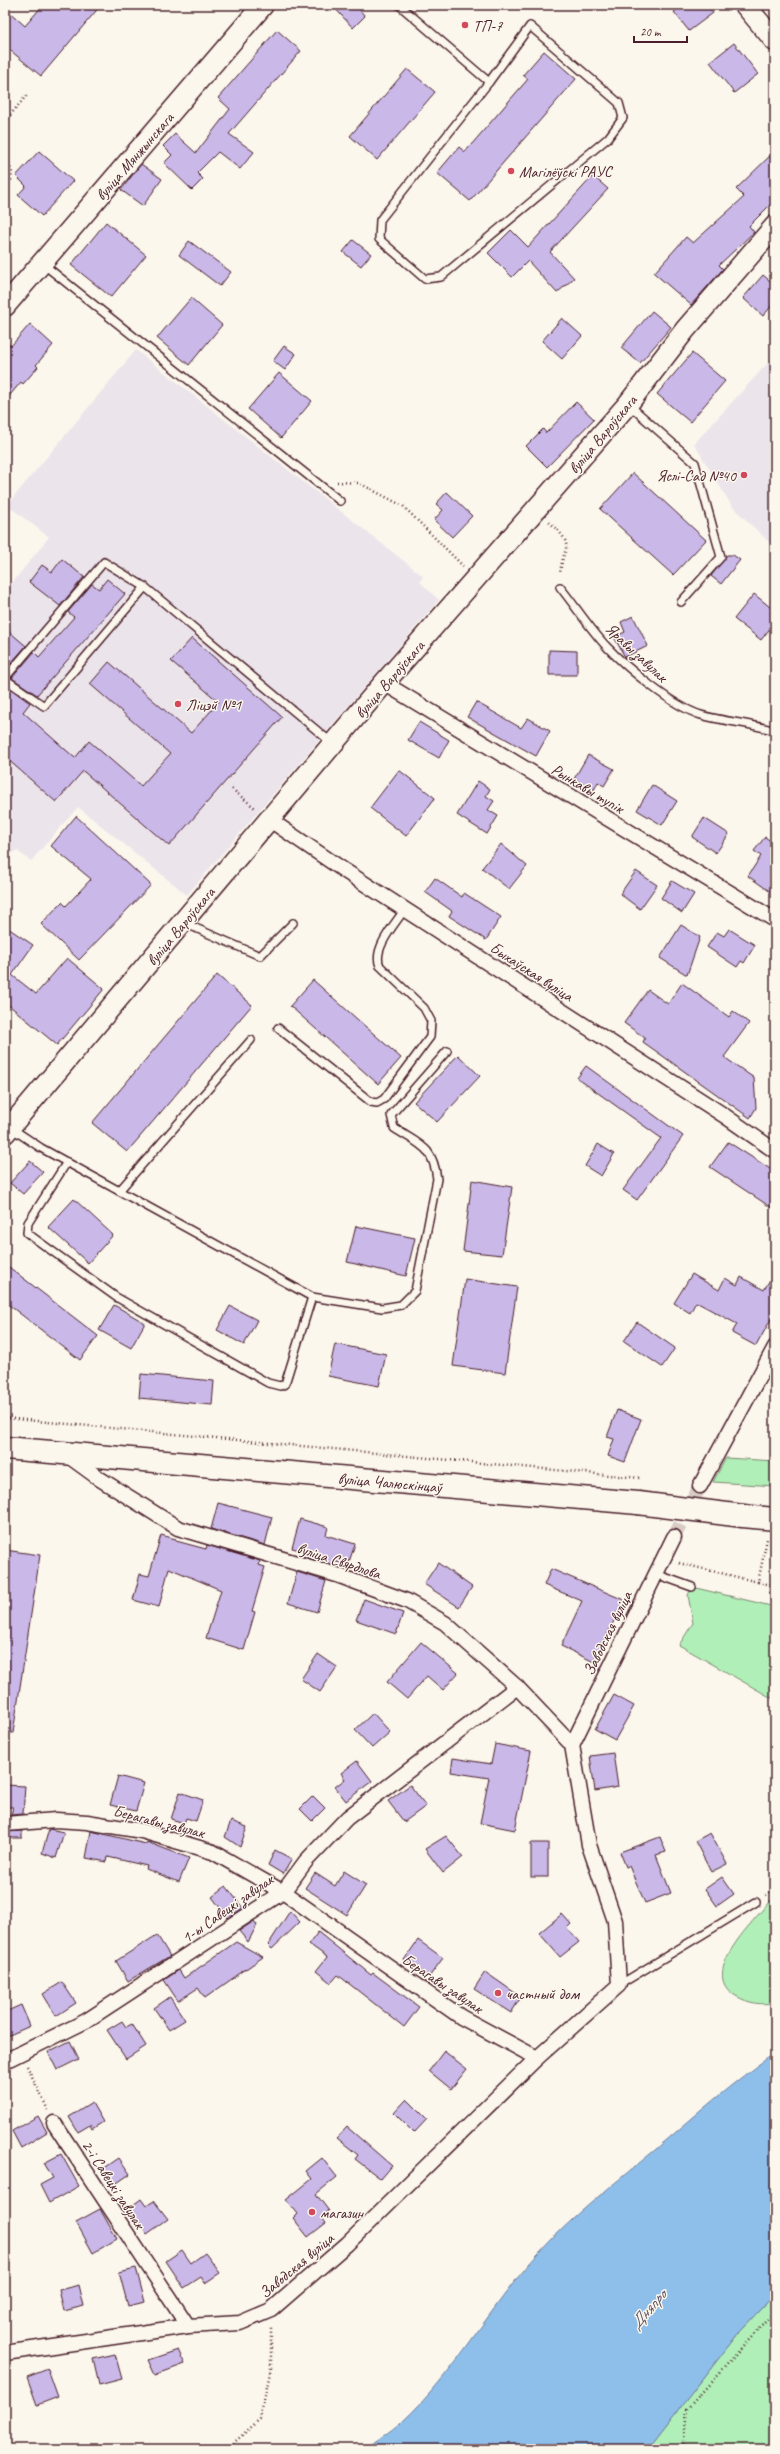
<svg xmlns="http://www.w3.org/2000/svg" width="780" height="2454" font-family="Caveat,sans-serif">
  <style>
    .built { fill: #ece4eb }
    .green { fill: #b0efb7; stroke: #7d8771 }
    .water { fill: #8ebfea; stroke: #737f9e }
    .building { fill: #c9b8e8; stroke: #4a1f2b }
    .lines { fill: none; stroke-linecap: round; stroke-linejoin: round }
    .street-tunnel { stroke: #d8ccc5; stroke-width: 14; stroke-dasharray: 14 7; stroke-linecap: butt }
    .lane-casing { stroke: #4a1f2b; stroke-width: 10 }
    .street-casing { stroke: #4a1f2b; stroke-width: 17 }
    .secondary-casing { stroke: #4a1f2b; stroke-width: 23 }
    .primary-casing { stroke: #4a1f2b; stroke-width: 25 }
    .path { stroke: #4a1f2b; stroke-width: 2.5; stroke-dasharray: 1 3; stroke-linecap: butt }
    .lane { stroke: #fbf7ec; stroke-width: 7 }
    .street { stroke: #fbf7ec; stroke-width: 14 }
    .secondary { stroke: #fbf7ec; stroke-width: 20 }
    .primary { stroke: #fbf7ec; stroke-width: 22 }
    .primary-bridge-casing { stroke: #4a1f2b; stroke-width: 25; stroke-linecap: butt }
    .primary-bridge { stroke: #fbf7ec; stroke-width: 22 }
    .poi-dot { fill: #d1495b; stroke: #fbf7ec; stroke-width: 1.5 }
    .labels { text-anchor: middle; stroke-width: 3; stroke-linejoin: round; paint-order: stroke }
    .poi-label { font-size: 16px; fill: #4a1f2b; stroke: #fbf7ec; text-anchor: start }
    .street-label { font-size: 16px; fill: #4a1f2b; stroke: #fbf7ec }
    .water-label { font-size: 17px; font-style: italic; fill: #5e4f64; stroke: #fbf7ec }
  </style>
  <rect width="100%" height="100%" fill="#fbf7ec"/>
  <filter id="ink" filterUnits="userSpaceOnUse"><feTurbulence type="fractalNoise" baseFrequency=".025" numOctaves="2"/><feDisplacementMap in="SourceGraphic" scale="8" xChannelSelector="R" yChannelSelector="G"/><feConvolveMatrix kernelMatrix="1 2 1 2 8 2 1 2 1" color-interpolation-filters="sRGB"/></filter>
  <g filter="url(#ink)">
    <g class="built">
      <polygon points="136,350 423,576 420,582 439,600 187,895 78,807 31,861 16,850 5,862 5,592 49,537 7,505"/>
      <polygon points="775,355 775,548 732,506 694,444"/>
    </g>
    <g class="green">
      <polygon points="726,1458 775,1461 775,1486 713,1482"/>
      <polygon points="692,1587 775,1607 775,1700 679,1645 693,1623 688,1595"/>
      <path d="M775,1897V2002C762,2006 748,2003 736,1996C698,1974 750,1926 768,1903Z"/>
      <polygon points="775,2295 775,2449 648,2449 737,2335"/>
    </g>
    <path class="water" d="M775,2053V2295L737,2335L648,2449H365C378,2440 391,2432 402,2422C455,2373 489,2308 537,2255C572,2216 615,2183 655,2150C694,2117 732,2082 775,2053Z"/>
    <g class="building">
      <polygon points="43,5 101,5 41,76 5,46 5,8 25,26"/>
      <polygon points="332,5 355,5 365,16 353,28"/>
      <polygon points="683,5 707,5 713,13 689,31 674,12"/>
      <polygon points="277,30 301,51 229,134 254,152 240,169 218,152 197,173 203,179 192,190 164,163 172,155 163,146 175,134 196,153 230,109 218,98"/>
      <polygon points="734,43 758,74 734,93 710,62"/>
      <polygon points="544,51 576,79 470,201 437,173 459,147 465,152 528,79 523,75"/>
      <polygon points="407,69 435,92 377,160 350,136"/>
      <polygon points="39,151 73,181 42,216 18,195 26,186 16,176"/>
      <polygon points="775,151 775,200 749,226 754,232 719,265 723,269 691,305 654,273 686,237 693,243 744,197 736,189"/>
      <polygon points="141,164 162,179 143,206 121,190"/>
      <polygon points="593,176 608,189 550,252 574,278 557,293 528,261 512,277 488,253 511,230 528,247"/>
      <polygon points="106,222 146,255 111,297 71,265"/>
      <polygon points="353,240 371,254 361,266 343,252"/>
      <polygon points="189,241 231,272 220,286 179,255"/>
      <polygon points="763,275 775,285 775,302 763,316 743,298"/>
      <polygon points="191,298 222,325 189,365 157,338"/>
      <polygon points="652,311 671,327 640,363 621,348"/>
      <polygon points="562,318 582,336 562,359 542,341"/>
      <polygon points="30,324 53,345 36,365 38,367 23,384 21,382 5,401 5,341 11,346"/>
      <polygon points="284,346 296,354 285,370 273,361"/>
      <polygon points="692,353 725,381 690,422 657,394"/>
      <polygon points="279,373 312,401 281,438 248,409"/>
      <polygon points="576,402 594,419 547,467 526,446 543,429 546,433"/>
      <polygon points="633,473 706,540 673,575 600,509"/>
      <polygon points="447,492 472,516 452,537 434,520 443,510 436,504"/>
      <polygon points="727,555 733,555 740,560 721,584 711,576"/>
      <polygon points="62,559 84,577 60,606 29,582 42,565 52,572"/>
      <polygon points="107,579 125,594 37,695 12,678 34,652 39,657 74,617 68,612 92,584 99,589"/>
      <polygon points="754,594 775,611 775,622 761,640 734,619"/>
      <polygon points="633,616 648,646 625,657 614,637 625,632 621,622"/>
      <polygon points="5,628 26,646 5,670"/>
      <polygon points="192,638 282,717 169,846 83,771 56,802 5,757 5,685 30,703 23,712 75,758 89,741 141,786 170,754 90,684 109,662 191,733 219,702 171,661"/>
      <polygon points="549,650 577,651 577,675 549,675"/>
      <polygon points="476,702 521,728 528,718 550,731 536,756 467,717"/>
      <polygon points="419,722 449,740 439,758 408,740"/>
      <polygon points="588,755 614,769 604,786 598,782 594,790 574,779"/>
      <polygon points="399,770 435,798 406,836 370,808"/>
      <polygon points="478,781 490,789 486,796 494,801 488,810 498,816 487,834 457,815"/>
      <polygon points="652,785 677,801 662,825 637,810"/>
      <polygon points="76,816 151,885 79,960 41,924 62,902 66,906 91,879 51,846"/>
      <polygon points="704,818 729,834 716,853 692,837"/>
      <polygon points="765,837 772,842 775,837 775,895 748,876 761,856 754,851"/>
      <polygon points="501,844 527,866 509,889 482,868"/>
      <polygon points="636,871 657,885 640,909 620,894"/>
      <polygon points="435,878 462,897 464,893 501,917 486,940 449,916 452,911 425,892"/>
      <polygon points="672,881 694,894 682,913 661,898"/>
      <polygon points="681,925 700,937 687,975 660,958"/>
      <polygon points="5,926 33,945 12,975 36,994 67,958 104,989 57,1045 5,1002"/>
      <polygon points="729,929 755,945 744,963 741,961 737,967 707,947 717,932 724,936"/>
      <polygon points="217,975 252,1005 127,1152 92,1123"/>
      <polygon points="313,980 401,1058 378,1084 290,1006"/>
      <polygon points="682,983 729,1017 733,1011 749,1023 724,1057 754,1078 756,1108 750,1118 643,1042 645,1038 624,1023 648,990 668,1004"/>
      <polygon points="458,1055 480,1076 437,1122 414,1102"/>
      <polygon points="586,1066 683,1136 637,1200 623,1190 661,1138 577,1078"/>
      <polygon points="728,1142 775,1172 775,1210 710,1167"/>
      <polygon points="598,1144 614,1154 601,1176 585,1166"/>
      <polygon points="30,1161 43,1172 23,1194 10,1183"/>
      <polygon points="472,1180 512,1187 502,1255 463,1251"/>
      <polygon points="74,1199 113,1235 88,1263 48,1227"/>
      <polygon points="356,1226 415,1238 406,1276 347,1262"/>
      <polygon points="5,1264 98,1336 80,1360 5,1302"/>
      <polygon points="775,1271 775,1312 756,1346 732,1333 737,1324 696,1302 690,1313 674,1303 692,1274 719,1290 725,1278 737,1285 741,1277 764,1290"/>
      <polygon points="465,1279 517,1287 505,1373 453,1366"/>
      <polygon points="114,1305 145,1323 131,1348 99,1330"/>
      <polygon points="230,1306 257,1320 244,1345 217,1330"/>
      <polygon points="637,1322 675,1348 662,1367 624,1341"/>
      <polygon points="335,1344 386,1354 379,1386 328,1376"/>
      <polygon points="141,1374 214,1381 212,1405 139,1398"/>
      <polygon points="617,1410 641,1419 625,1462 608,1456 614,1439 607,1437"/>
      <polygon points="218,1503 272,1517 265,1545 211,1529"/>
      <polygon points="300,1519 328,1527 326,1535 355,1544 348,1565 333,1561 331,1564 302,1556 304,1551 292,1548"/>
      <polygon points="161,1535 176,1539 176,1541 206,1549 207,1545 260,1561 259,1565 265,1567 252,1611 255,1612 244,1650 206,1638 221,1590 169,1568 159,1607 133,1600 140,1574 149,1576"/>
      <polygon points="5,1550 40,1555 13,1733 5,1732"/>
      <polygon points="438,1563 472,1587 459,1607 424,1584"/>
      <polygon points="551,1569 624,1600 594,1662 561,1646 582,1601 544,1585"/>
      <polygon points="297,1572 326,1581 317,1612 288,1603"/>
      <polygon points="364,1599 403,1613 396,1634 356,1620"/>
      <polygon points="421,1642 458,1673 443,1690 427,1676 407,1699 387,1682"/>
      <polygon points="318,1654 337,1667 320,1692 301,1679"/>
      <polygon points="614,1695 634,1706 615,1740 595,1729"/>
      <polygon points="373,1713 390,1732 372,1748 355,1730"/>
      <polygon points="495,1744 531,1751 515,1830 480,1823 489,1778 451,1772 453,1758 491,1764"/>
      <polygon points="613,1753 618,1787 595,1791 590,1756"/>
      <polygon points="357,1761 372,1781 346,1801 335,1787 345,1779 341,1773"/>
      <polygon points="118,1776 144,1783 136,1811 110,1805"/>
      <polygon points="5,1785 25,1786 23,1814 11,1815 13,1807 5,1807"/>
      <polygon points="410,1785 426,1806 404,1822 388,1801"/>
      <polygon points="180,1792 203,1800 196,1821 186,1818 184,1823 171,1819"/>
      <polygon points="313,1796 325,1808 312,1821 300,1809"/>
      <polygon points="231,1821 247,1827 240,1847 225,1837"/>
      <polygon points="49,1829 64,1832 56,1858 42,1853"/>
      <polygon points="22,1831 22,1838 5,1838 6,1832"/>
      <polygon points="91,1831 146,1844 147,1842 189,1858 179,1882 146,1869 147,1866 108,1857 107,1862 86,1858"/>
      <polygon points="710,1833 727,1864 711,1872 695,1841"/>
      <polygon points="446,1836 463,1857 443,1873 425,1849"/>
      <polygon points="660,1837 666,1852 656,1855 671,1893 645,1903 629,1866 626,1867 620,1852"/>
      <rect x="531" y="1843" width="17" height="34"/>
      <polygon points="275,1850 292,1859 283,1874 268,1865"/>
      <polygon points="344,1871 366,1885 347,1915 305,1888 315,1873 335,1886"/>
      <polygon points="722,1877 734,1894 717,1906 705,1889"/>
      <polygon points="226,1886 243,1908 228,1918 212,1897"/>
      <polygon points="290,1911 300,1922 272,1949 268,1945"/>
      <polygon points="562,1914 571,1924 567,1928 579,1942 560,1957 539,1933"/>
      <polygon points="254,1921 257,1925 248,1942 239,1931"/>
      <polygon points="318,1932 371,1975 373,1973 419,2007 404,2027 338,1975 331,1983 316,1971 327,1957 309,1944"/>
      <polygon points="157,1935 170,1956 128,1981 116,1961"/>
      <polygon points="418,1940 443,1958 429,1977 404,1960"/>
      <polygon points="236,1942 263,1957 205,1998 198,1988 178,2001 164,1980 179,1970 184,1978"/>
      <polygon points="485,1972 521,1997 511,2013 474,1989"/>
      <polygon points="62,1982 76,2003 56,2016 43,1994"/>
      <polygon points="170,1997 185,2020 169,2030 154,2008"/>
      <polygon points="21,2005 30,2026 5,2037 5,2012"/>
      <polygon points="122,2021 126,2027 132,2024 146,2046 126,2059 107,2030"/>
      <polygon points="70,2041 79,2059 57,2070 48,2052"/>
      <polygon points="444,2051 467,2069 451,2089 429,2071"/>
      <polygon points="407,2099 427,2119 414,2133 394,2113"/>
      <polygon points="92,2103 103,2122 92,2129 90,2125 78,2132 69,2117"/>
      <polygon points="38,2116 47,2132 21,2148 12,2131"/>
      <polygon points="347,2127 392,2166 381,2179 355,2159 358,2155 337,2138"/>
      <polygon points="61,2154 79,2186 49,2203 40,2185 53,2178 44,2163"/>
      <polygon points="119,2158 130,2174 114,2185 103,2169"/>
      <polygon points="322,2158 337,2177 316,2194 329,2211 321,2217 326,2223 308,2237 293,2218 297,2214 286,2200 312,2179 306,2171"/>
      <polygon points="141,2199 146,2206 154,2201 168,2219 147,2234 129,2208"/>
      <polygon points="100,2209 117,2239 93,2253 76,2222"/>
      <polygon points="182,2250 191,2263 205,2253 220,2273 205,2283 201,2277 184,2288 166,2261"/>
      <polygon points="136,2268 145,2302 128,2306 119,2272"/>
      <polygon points="79,2285 84,2306 64,2311 59,2290"/>
      <polygon points="178,2350 185,2364 155,2375 148,2360"/>
      <polygon points="115,2354 122,2379 99,2385 93,2359"/>
      <polygon points="48,2369 58,2397 37,2405 27,2377"/>
    </g>
    <g class="lines">
      <polyline class="street-tunnel" points="674,1537 700,1486"/>
      <defs>
        <g id="lane">
          <polyline points="399,5 489,82"/>
          <polygon points="530,26 619,103 623,118 608,138 441,277 425,279 379,239 380,220 489,82"/>
          <polyline points="43,264 340,501"/>
          <polyline points="628,404 695,463 721,557 681,602"/>
          <path d="M560,587C576,607 590,629 607,647C628,669 672,706 701,715C725,722 751,723 775,731"/>
          <polyline points="5,678 104,562 145,587 332,743"/>
          <polyline points="5,679 44,706 145,587"/>
          <polyline points="184,923 260,956 293,923"/>
          <path d="M278,1028L371,1102L377,1103L384,1099L430,1037L431,1021L424,1008L380,966C372,949 395,924 405,909"/>
          <path d="M11,1128L41,1148L312,1297L382,1308L401,1305L415,1291L437,1179C433,1146 420,1145 394,1128L391,1115L447,1051"/>
          <polyline points="67,1162 28,1223 27,1233 116,1297 268,1383 280,1386 285,1384 312,1297"/>
          <polyline points="119,1191 251,1040"/>
          <polyline points="656,1574 692,1587"/>
          <polyline points="619,1985 756,1902"/>
        </g>
        <g id="street">
          <polyline points="384,683 775,920"/>
          <polyline points="270,820 345,871 725,1116 775,1151"/>
          <polyline points="67,1455 100,1479 178,1528 337,1575 407,1601 445,1623 517,1687 572,1745"/>
          <polyline points="700,1486 775,1347"/>
          <polyline points="572,1745 674,1537"/>
          <polyline points="5,1824 56,1820 87,1822 142,1831 213,1852 283,1892 461,2017 537,2058 619,1985 615,1921 589,1845 572,1745"/>
          <polyline points="5,2061 86,2021 283,1892 306,1861 347,1818 517,1687"/>
          <polyline points="54,2123 188,2326"/>
          <polyline points="5,2353 188,2326 240,2323 271,2310 347,2244 537,2058"/>
        </g>
        <g id="secondary">
          <polyline points="745,5 775,41"/>
          <polyline points="5,306 263,5"/>
          <polyline points="5,1133 384,683 628,404 685,330 775,226"/>
        </g>
        <g id="primary">
          <polyline points="5,1448 638,1503"/>
          <polyline points="743,1516 775,1519"/>
        </g>
      </defs>
      <use href="#lane" class="lane-casing"/>
      <use href="#street" class="street-casing"/>
      <use href="#secondary" class="secondary-casing"/>
      <use href="#primary" class="primary-casing"/>
      <g class="path">
        <polyline points="5,121 28,94"/>
        <polyline points="5,162 12,170 11,183"/>
        <polyline points="337,482 359,483 403,506 463,566"/>
        <path d="M549,522C578,548 562,545 560,575"/>
        <polyline points="232,789 255,808"/>
        <polyline points="5,1418 640,1478"/>
        <polyline points="679,1563 758,1582 767,1539"/>
        <polyline points="758,1582 775,1586"/>
        <polyline points="766,1895 775,1888"/>
        <polyline points="27,2066 48,2110"/>
        <polyline points="227,2449 260,2419 271,2368 271,2327"/>
        <polyline points="683,2449 687,2409 775,2311"/>
      </g>
      <use href="#lane" class="lane"/>
      <use href="#street" class="street"/>
      <use href="#secondary" class="secondary"/>
      <use href="#primary" class="primary"/>
      <defs>
        <polyline id="primary-bridge" points="638,1503 743,1516"/>
      </defs>
      <use href="#primary-bridge" class="primary-bridge-casing"/>
      <use href="#primary-bridge" class="primary-bridge"/>
    </g>
  </g>
  <g class="poi-dot">
    <circle cx="465" cy="25" r="4"/>
    <circle cx="511" cy="171" r="4"/>
    <circle cx="744" cy="475" r="4"/>
    <circle cx="178" cy="704" r="4"/>
    <circle cx="498" cy="1993" r="4"/>
    <circle cx="312" cy="2212" r="4"/>
  </g>
  <g class="labels">
    <g class="poi-label">
      <text x="473" y="31">ТП-7</text>
      <text x="519" y="177">Магілёўскі РАУС</text>
      <text x="736" y="481" text-anchor="end">Яслі-Сад №40</text>
      <text x="186" y="710">Ліцэй №1</text>
      <text x="506" y="1999">частный дом</text>
      <text x="320" y="2218">магазин</text>
    </g>
    <g class="street-label">
      <text transform="translate(134 156) rotate(-49)" y="6">вуліца Мянжынскага</text>
      <text transform="translate(602 434) rotate(-50)" y="6">вуліца Вароўскага</text>
      <text transform="translate(637 652) rotate(43)" y="6">Яравы завулак</text>
      <text transform="translate(389 679) rotate(-49)" y="6">вуліца Вароўскага</text>
      <text transform="translate(588 788) rotate(31)" y="6">Рынкавы тупік</text>
      <text transform="translate(180 926) rotate(-50)" y="6">вуліца Вароўскага</text>
      <text transform="translate(532 971) rotate(33)" y="6">Быхаўская вуліца</text>
      <text transform="translate(390 1482) rotate(5)" y="6">вуліца Чалюскінцаў</text>
      <text transform="translate(339 1560) rotate(18)" y="6">вуліца Свярдлова</text>
      <text transform="translate(607 1633) rotate(-64)" y="6">Заводская вуліца</text>
      <text transform="translate(159 1821) rotate(14)" y="6">Берагавы завулак</text>
      <text transform="translate(227 1908) rotate(-35)" y="6">1-ы Савецкі завулак</text>
      <text transform="translate(443 1983) rotate(34)" y="6">Берагавы завулак</text>
      <text transform="translate(114 2184) rotate(57)" y="6">2-і Савецкі завулак</text>
      <text transform="translate(296 2265) rotate(-40)" y="6">Заводская вуліца</text>
    </g>
    <g class="water-label">
      <text transform="translate(648 2309) rotate(-49)" y="6">Дняпро</text>
    </g>
  </g>
  <rect width="780" height="2454" fill="none" stroke="#fbf7ec" stroke-width="20"/>
  <rect x="10" y="10" width="760" height="2434" fill="none" stroke="#4a1f2b" stroke-width="1.5" filter="url(#ink)"/>
  <path d="M634 36v6h53v-6" fill="none" stroke="#4a1f2b" stroke-width="2"/>
  <text x="640" y="36" font-size="12" fill="#4a1f2b" stroke="#fbf7ec" stroke-width="3" paint-order="stroke">20 m</text>
</svg>
